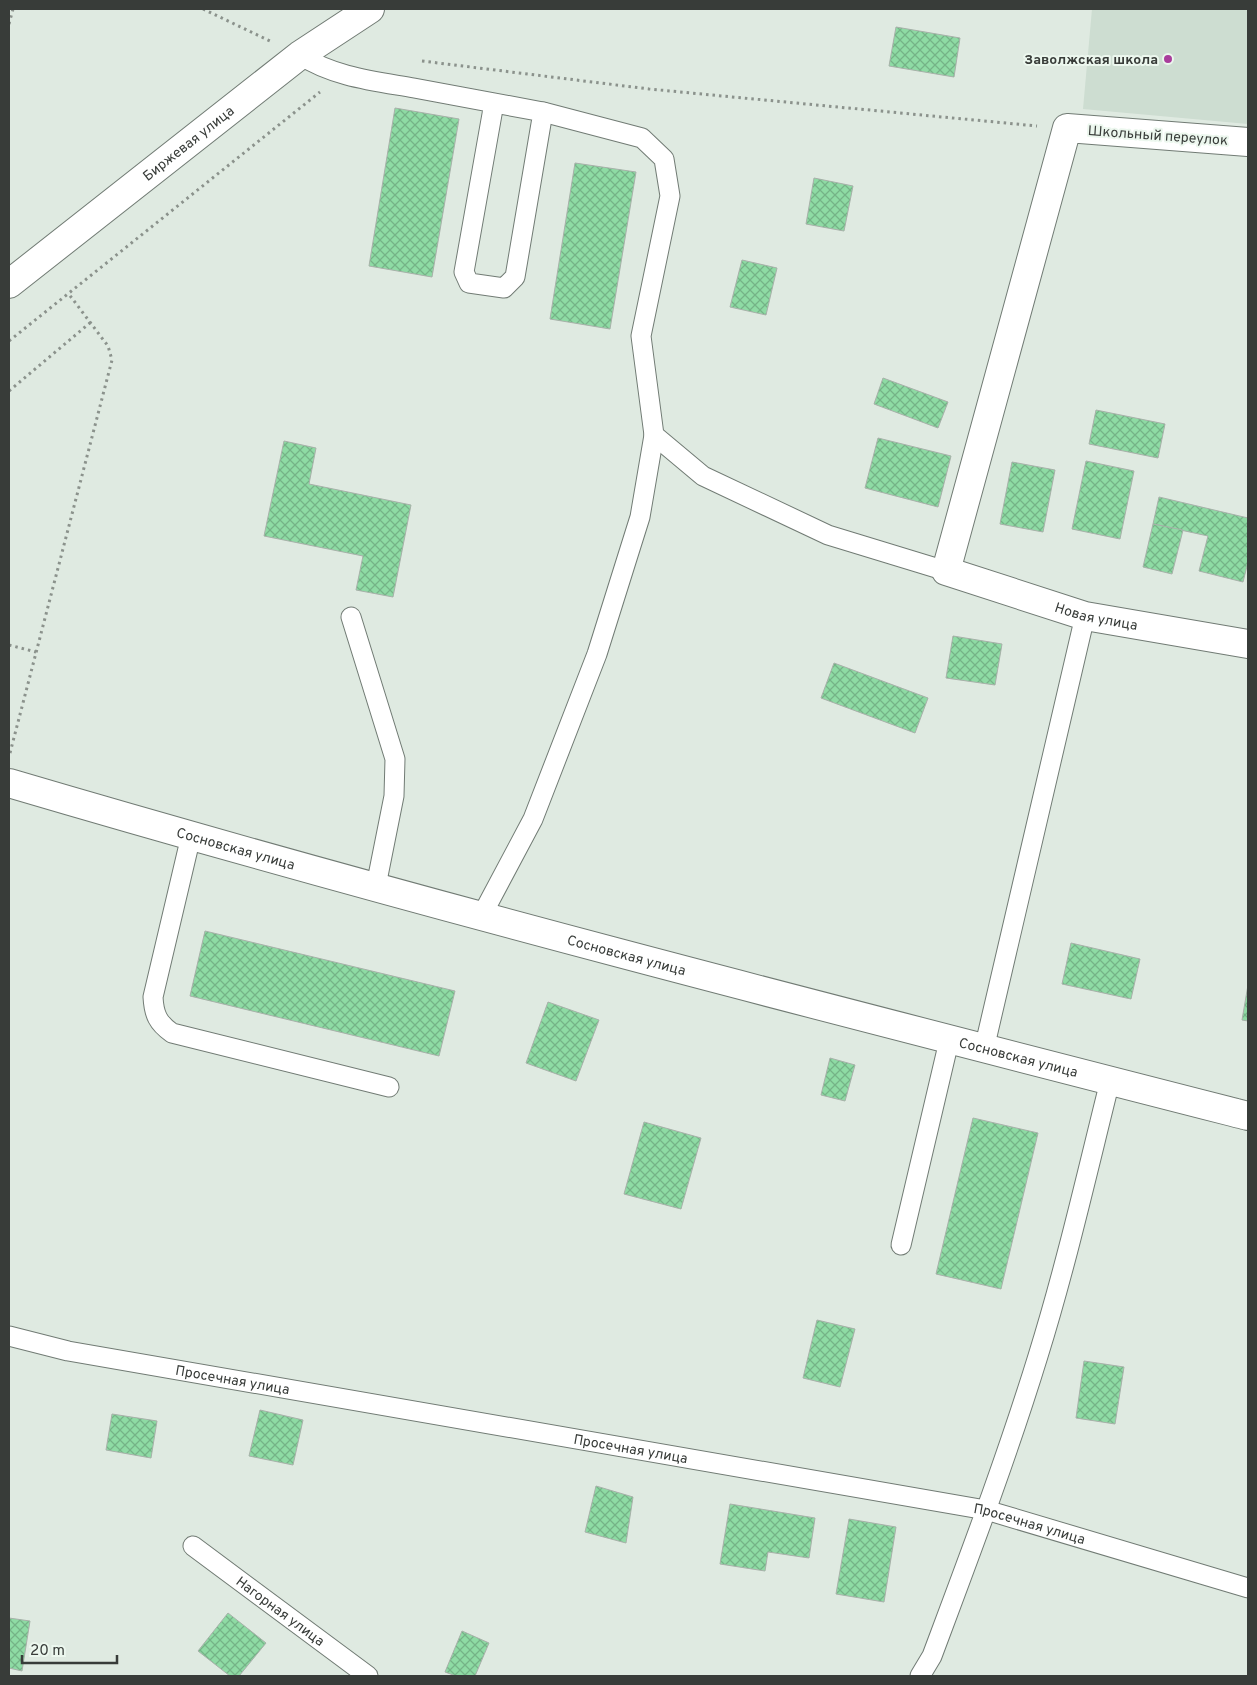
<svg xmlns="http://www.w3.org/2000/svg" width="1257" height="1685" font-family="Overpass,sans-serif">
  <style>
    .built { fill: #cdddd1 }
    .building { fill: url(#building-cross-hatch); stroke: #a7b1a9 }
    .lines { fill: none; stroke-linecap: round; stroke-linejoin: round }
    .lane-casing { stroke: #717b74; stroke-width: 21 }
    .street-casing { stroke: #717b74; stroke-width: 30 }
    .path { stroke: #8b928c; stroke-width: 3; stroke-dasharray: 2.5 4; stroke-linecap: butt }
    .lane { stroke: #fff; stroke-width: 19 }
    .street { stroke: #fff; stroke-width: 28 }
    .poi-dot { fill: #a93d9c; stroke: #ecf7ee; stroke-width: 2 }
    .labels { text-anchor: middle; stroke-width: 4; stroke-linejoin: round; paint-order: stroke }
    .poi-label { font-size: 14px; font-weight: bold; fill: #383c39; stroke: #ecf7ee; text-anchor: end }
    .street-label { font-size: 14px; fill: #383c39; stroke: #ecf7ee }
  </style>
  <defs>
    <pattern id="building-cross-hatch" width="8" height="8" patternUnits="userSpaceOnUse" patternTransform="scale(1.25)"><rect width="8" height="8" fill="#8edba4"/><path d="M0 0l8 8M0 8l8-8" fill="none" stroke="#75b387"/></pattern>
  </defs>
  <rect width="100%" height="100%" fill="#dfeae1"/>
  <polygon class="built" points="1092,9 1248,9 1248,124 1083,109"/>
  <g class="building">
    <polygon points="896,27 960,38 954,77 889,66"/>
    <polygon points="395,108 459,119 432,277 369,266"/>
    <polygon points="575,163 636,172 610,329 550,319"/>
    <polygon points="814,178 853,186 844,231 806,224"/>
    <polygon points="742,260 777,268 766,315 730,307"/>
    <polygon points="883,378 948,402 938,428 874,404"/>
    <polygon points="1096,410 1165,424 1158,458 1089,444"/>
    <polygon points="878,438 951,456 938,507 865,488"/>
    <polygon points="284,441 316,448 309,484 411,505 393,597 356,590 363,556 264,536"/>
    <polygon points="1086,461 1134,471 1120,539 1072,529"/>
    <polygon points="1012,462 1055,470 1043,532 1000,524"/>
    <polygon points="1159,497 1248,518 1248,562 1243,582 1199,571 1208,536 1153,524"/>
    <polygon points="1153,524 1183,530 1172,574 1143,567"/>
    <polygon points="953,636 1002,644 995,685 946,678"/>
    <polygon points="834,663 928,698 915,733 821,698"/>
    <polygon points="205,931 455,991 439,1056 190,996"/>
    <polygon points="1071,943 1140,959 1131,999 1062,984"/>
    <polygon points="1248,985 1248,1021 1242,1020"/>
    <polygon points="548,1002 599,1020 576,1081 526,1063"/>
    <polygon points="830,1058 855,1065 845,1101 821,1095"/>
    <polygon points="973,1118 1038,1133 1001,1289 936,1274"/>
    <polygon points="644,1122 701,1138 681,1209 624,1194"/>
    <polygon points="817,1320 855,1329 840,1387 803,1378"/>
    <polygon points="1084,1361 1124,1367 1115,1424 1076,1418"/>
    <polygon points="260,1410 303,1420 293,1465 249,1456"/>
    <polygon points="112,1414 157,1421 151,1458 106,1450"/>
    <polygon points="596,1486 633,1497 626,1543 585,1532"/>
    <polygon points="730,1504 815,1518 809,1558 768,1552 765,1571 720,1564"/>
    <polygon points="849,1519 896,1527 884,1602 836,1594"/>
    <polygon points="228,1613 266,1643 239,1676 230,1676 198,1651"/>
    <polygon points="9,1618 30,1621 22,1671 9,1668"/>
    <polygon points="462,1631 489,1643 475,1676 456,1676 445,1672"/>
  </g>
  <g class="lines">
    <defs>
      <g id="lane">
        <path d="M300,55C334,77 374,81 414,88C457,96 500,104 543,112L515,277L504,288L469,283L464,272L494,103"/>
        <polyline points="543,112 642,138 664,159 670,196 641,336 654,435 703,476 828,535 946,571"/>
        <polyline points="351,617 395,759 394,796 376,886"/>
        <path d="M191,836L153,997C154,1015 158,1023 172,1033L389,1087"/>
        <polyline points="482,915 533,819 597,654 640,517 654,435"/>
        <polyline points="984,1049 1085,616"/>
        <polyline points="901,1245 949,1041"/>
        <path id="s1" d="M9,1336L68,1351L986,1510L1248,1588"/>
        <path id="s2" d="M193,1546L368,1676"/>
        <path d="M920,1676L932,1656C969,1557 1007,1457 1038,1356C1066,1266 1087,1173 1110,1081"/>
      </g>
      <g id="street">
        <path id="s3" d="M1248,142L1067,128L946,571L1085,616L1248,644"/>
        <path id="s4" d="M9,284L300,55L370,9"/>
        <path id="s5" d="M9,783C419,904 834,1010 1248,1116"/>
      </g>
    </defs>
    <use href="#lane" class="lane-casing"/>
    <use href="#street" class="street-casing"/>
    <g class="path">
      <polyline points="203,9 270,41"/>
      <polyline points="9,24 13,9"/>
      <polyline points="422,61 649,89 1037,126"/>
      <polyline points="9,341 320,92"/>
      <polyline points="9,391 91,322"/>
      <polyline points="9,645 36,652"/>
      <polyline points="10,753 112,360 108,346 68,293"/>
    </g>
    <use href="#lane" class="lane"/>
    <use href="#street" class="street"/>
  </g>
  <circle class="poi-dot" cx="1168" cy="59" r="5"/>
  <g class="labels">
    <g class="poi-label">
      <text x="1158" y="64">Заволжская школа</text>
    </g>
    <g class="street-label">
      <text transform="translate(1158 135) rotate(4)" y="5">Школьный переулок</text>
      <text dy="5" stroke="none"><textPath href="#s4" startOffset="228">Биржевая улица</textPath></text>
      <text dy="5" stroke="none"><textPath href="#s3" startOffset="798">Новая улица</textPath></text>
      <text dy="5" stroke="none"><textPath href="#s5" startOffset="236">Сосновская улица</textPath></text>
      <text dy="5" stroke="none"><textPath href="#s5" startOffset="641">Сосновская улица</textPath></text>
      <text dy="5" stroke="none"><textPath href="#s5" startOffset="1046">Сосновская улица</textPath></text>
      <text dy="5" stroke="none"><textPath href="#s1" startOffset="228">Просечная улица</textPath></text>
      <text dy="5" stroke="none"><textPath href="#s1" startOffset="632">Просечная улица</textPath></text>
      <text dy="5" stroke="none"><textPath href="#s1" startOffset="1038">Просечная улица</textPath></text>
      <text dy="5" stroke="none"><textPath href="#s2" startOffset="109">Нагорная улица</textPath></text>
    </g>
  </g>
  <rect width="1257" height="1685" fill="none" stroke="#383c39" stroke-width="20"/>
  <path d="M22 1655v8h95v-8" fill="none" stroke="#383c39" stroke-width="2.5"/>
  <text x="30" y="1655" font-size="15" fill="#383c39" stroke="#ecf7ee" stroke-width="4" paint-order="stroke">20 m</text>
</svg>
